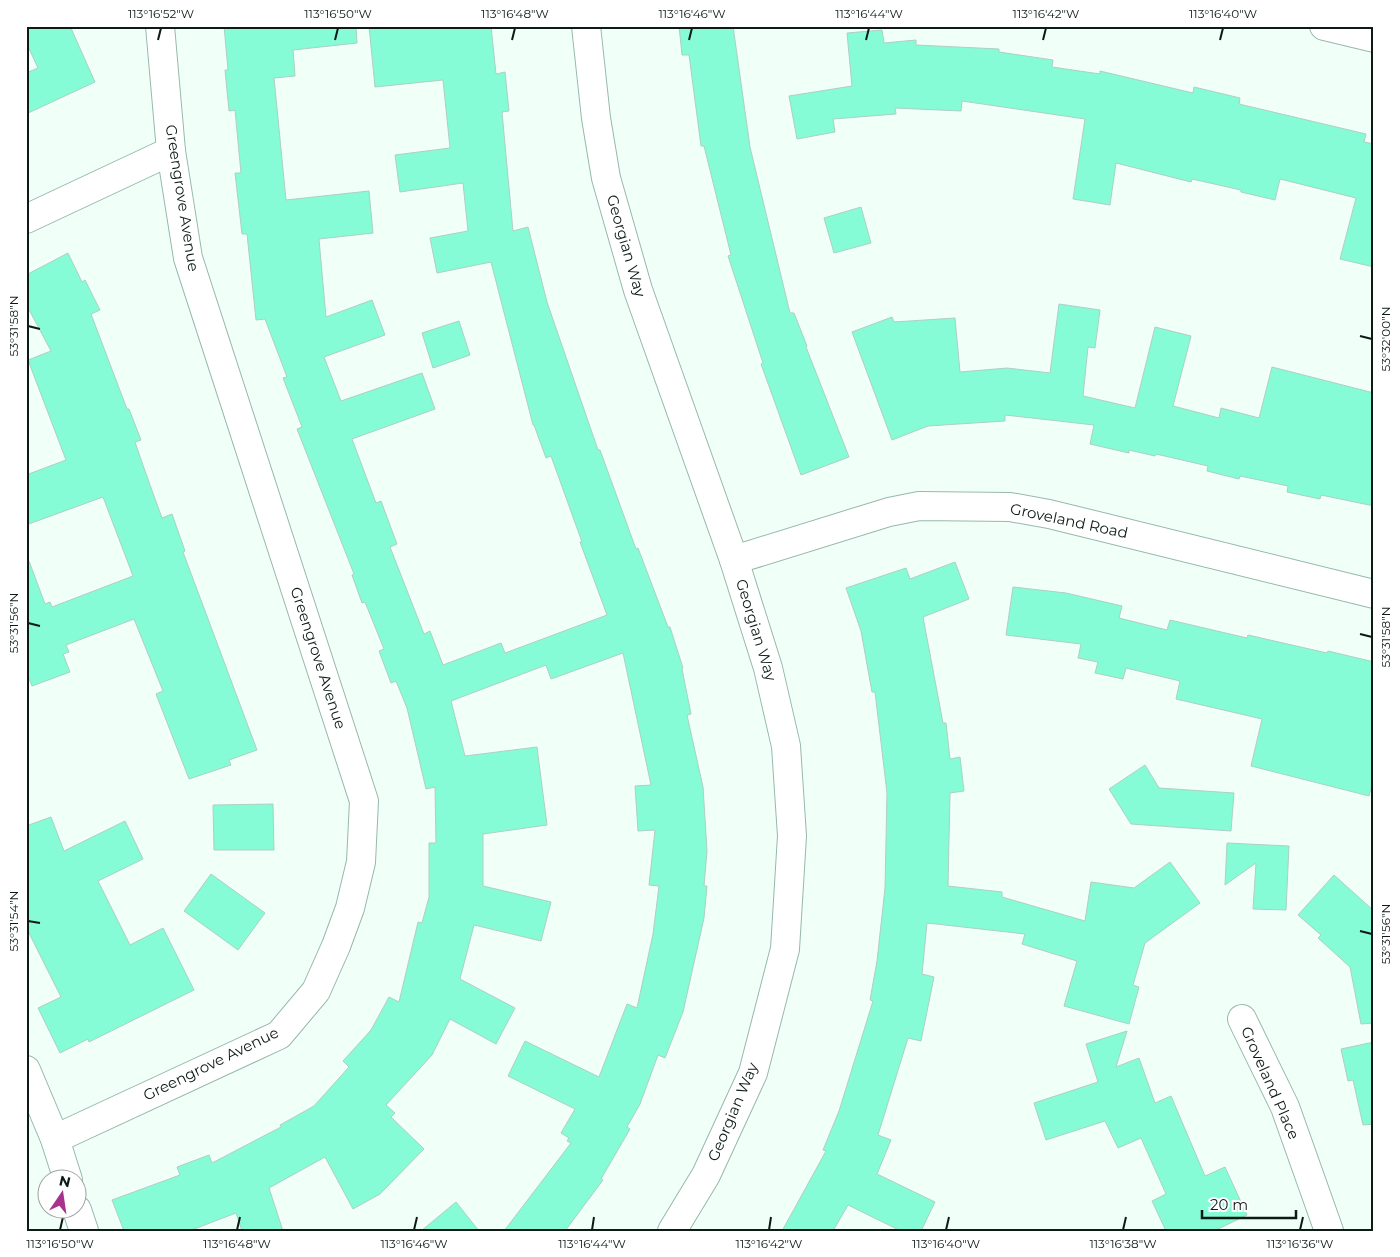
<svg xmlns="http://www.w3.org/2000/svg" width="1400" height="1257" font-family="Montserrat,sans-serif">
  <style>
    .building { fill: #85fbd6; stroke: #add0c3 }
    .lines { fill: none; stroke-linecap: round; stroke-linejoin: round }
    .street-casing { stroke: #96b9ac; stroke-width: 30 }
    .secondary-casing { stroke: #96b9ac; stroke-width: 30 }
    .street { stroke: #fff; stroke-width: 28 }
    .secondary { stroke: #fff; stroke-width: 28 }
    .ticks { fill: none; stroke: #0d1a16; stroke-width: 2 }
    .labels { text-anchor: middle; stroke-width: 4.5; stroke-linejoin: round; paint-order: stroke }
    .street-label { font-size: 15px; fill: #0d1a16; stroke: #fff }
    .neatline { fill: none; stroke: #0d1a16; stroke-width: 2 }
    .ticks-label { font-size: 12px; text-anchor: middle; fill: #0d1a16 }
  </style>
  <rect width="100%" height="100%" fill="#f1fff9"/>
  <g class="building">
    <polygon points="26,26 70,26 95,82 26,114 26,73 38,68 26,42"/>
    <polygon points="224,26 356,26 357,43 293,50 295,76 274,78 286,200 369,191 373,233 319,239 326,317 372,300 385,335 324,357 341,401 422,373 435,409 352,439 376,503 381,501 397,544 390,547 424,634 430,631 443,665 501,643 505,653 607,615 580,542 582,542 551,456 546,458 534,425 533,425 491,262 437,273 430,238 468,231 463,183 400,192 395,155 450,148 443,80 375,87 369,26 491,26 496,74 505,72 509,111 502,112 513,231 528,227 547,302 598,450 600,450 636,549 638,548 668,627 670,627 683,668 682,669 691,714 687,715 703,787 707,851 704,886 707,886 704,918 683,1012 665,1058 658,1055 640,1104 627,1127 630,1129 601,1179 603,1180 565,1231 504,1231 571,1143 567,1141 569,1138 561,1133 575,1109 508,1076 525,1041 599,1077 627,1004 637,1008 653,934 659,886 649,885 655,830 638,831 635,786 651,785 623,653 551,679 546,665 451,701 465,756 537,747 547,825 483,834 483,886 551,902 541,941 474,925 460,979 515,1008 496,1044 450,1019 432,1055 386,1105 395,1113 391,1117 424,1149 380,1194 353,1209 325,1157 269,1188 283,1231 242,1231 236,1213 189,1231 124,1231 112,1200 180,1175 177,1167 209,1155 212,1163 281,1127 280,1125 314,1106 349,1067 343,1061 371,1030 389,997 399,1002 418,922 422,923 429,897 429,843 436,843 435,787 426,789 407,708 396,681 391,683 379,651 384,649 365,602 362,603 352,575 354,574 297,429 302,427 283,378 287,377 265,319 256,320 247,234 242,234 235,173 241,173 235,110 229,111 225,70 228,70"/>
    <polygon points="679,26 733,26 750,147 790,313 794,313 807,346 806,347 849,457 801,475 761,364 763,363 728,256 731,255 704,146 701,146 689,55 682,55"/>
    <polygon points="882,30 884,43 916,40 916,45 999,49 999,52 1053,60 1052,67 1100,74 1100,71 1193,93 1194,87 1240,98 1239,104 1366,134 1364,142 1374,144 1374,267 1340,259 1356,198 1280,179 1275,200 1241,192 1241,190 1192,179 1191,182 1116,163 1110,205 1073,199 1085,119 962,101 961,111 895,108 896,114 833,119 835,132 797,139 789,96 852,86 847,33"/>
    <polygon points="861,207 871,243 834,253 824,218"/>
    <polygon points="68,253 82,282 85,280 100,310 91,314 127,409 129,409 141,440 135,442 145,471 162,518 172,514 185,551 183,552 257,750 229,760 231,765 189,779 156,694 163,691 134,619 66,645 69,652 63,654 70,672 32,686 26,671 26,562 29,561 45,604 50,602 52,607 133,576 103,497 26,525 26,475 66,460 28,360 51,351 26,304 26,275"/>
    <polygon points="1059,304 1100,310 1095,348 1088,347 1083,396 1135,408 1155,327 1191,336 1173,406 1219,418 1221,408 1259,418 1272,367 1374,393 1374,506 1321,495 1320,499 1287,492 1288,486 1240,476 1239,479 1207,471 1208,466 1156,454 1155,456 1129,450 1129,453 1090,444 1094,425 1005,415 1005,421 928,426 892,440 852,332 892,317 894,322 955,318 960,372 1007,368 1050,373"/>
    <polygon points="459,321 470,355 433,368 422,333"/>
    <polygon points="955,562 969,599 923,617 943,723 946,723 950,759 960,757 964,791 950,793 948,886 1002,892 1002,897 1085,921 1091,882 1134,888 1170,862 1200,903 1145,943 1133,985 1139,987 1129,1024 1064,1006 1077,961 1022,944 1025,934 927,923 922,974 934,977 921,1041 908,1038 878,1135 891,1140 877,1174 935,1202 921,1231 901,1231 848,1205 833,1231 782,1231 826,1151 823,1150 839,1111 873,1001 870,1000 877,961 885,888 887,793 875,692 872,692 861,631 846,588 906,568 910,579"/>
    <polygon points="1013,587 1066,593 1122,606 1119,618 1167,630 1170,620 1247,638 1248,635 1327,653 1328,651 1374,662 1374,776 1369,796 1251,766 1262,719 1176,699 1180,681 1126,668 1123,679 1095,673 1098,662 1078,658 1081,644 1006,635"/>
    <polygon points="1145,765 1159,788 1234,793 1231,831 1131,824 1109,789"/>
    <polygon points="273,804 274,850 214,850 213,805"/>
    <polygon points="51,817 64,851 125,821 143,859 98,881 130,945 163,928 194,990 89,1042 88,1039 60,1053 38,1008 61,997 26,927 26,826"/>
    <polygon points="1227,843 1289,846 1286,910 1253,909 1256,863 1225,885"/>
    <polygon points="211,874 265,913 238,950 184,911"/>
    <polygon points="1334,875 1374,911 1374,1023 1361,1024 1350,967 1318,938 1321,935 1298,915"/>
    <polygon points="1127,1031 1116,1067 1139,1058 1155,1103 1171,1096 1205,1176 1225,1167 1247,1215 1214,1231 1166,1231 1152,1201 1166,1194 1141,1138 1118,1148 1105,1121 1046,1140 1034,1103 1098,1082 1086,1044"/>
    <polygon points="1374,1042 1374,1124 1363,1125 1353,1080 1348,1081 1341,1049"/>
    <polygon points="456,1202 479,1231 421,1231"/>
  </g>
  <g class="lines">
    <defs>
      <g id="street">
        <polyline points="26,219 171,151"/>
        <polyline points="734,560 889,512 919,506 1010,507 1049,514 1374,594"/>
        <polyline points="1242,1019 1285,1107 1329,1231"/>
        <polyline points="26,1070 55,1139 68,1180"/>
        <polyline points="55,1139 279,1035 316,991 336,946 350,908 361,862 364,801 188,258 171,151 160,26"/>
        <polyline points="77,1210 84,1231"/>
      </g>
      <g id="secondary">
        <polyline points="586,26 596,118 606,178 638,290 734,560 768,668 786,746 792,836 785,949 753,1073 706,1175 672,1231"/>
        <polyline points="1324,26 1374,38"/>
      </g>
    </defs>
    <use href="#street" class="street-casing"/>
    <use href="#secondary" class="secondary-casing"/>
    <use href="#street" class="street"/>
    <use href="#secondary" class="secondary"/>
  </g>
  <path class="ticks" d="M158,40L161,28M335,40L338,28M512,40L515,28M689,40L692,28M866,40L869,28M1043,40L1046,28M1220,40L1223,28M28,326L40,329M1360,336L1372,339M28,623L40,626M1360,634L1372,637M28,921L40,923M1360,931L1372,934M60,1230L63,1217M237,1230L240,1217M414,1230L417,1217M592,1230L594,1217M769,1230L771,1217M946,1230L949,1217M1123,1230L1126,1217M1300,1230L1303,1217"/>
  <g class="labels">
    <g class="street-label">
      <text transform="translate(182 198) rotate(81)" y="5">Greengrove Avenue</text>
      <text transform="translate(626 246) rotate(74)" y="5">Georgian Way</text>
      <text transform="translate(1069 521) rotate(12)" y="5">Groveland Road</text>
      <text transform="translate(756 630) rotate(73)" y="5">Georgian Way</text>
      <text transform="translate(318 658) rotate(72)" y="5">Greengrove Avenue</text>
      <text transform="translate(211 1064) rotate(-26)" y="5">Greengrove Avenue</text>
      <text transform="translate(1270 1083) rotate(66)" y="5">Groveland Place</text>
      <text transform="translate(733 1112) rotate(-67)" y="5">Georgian Way</text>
    </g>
  </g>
  <rect width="1400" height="1257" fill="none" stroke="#ffffff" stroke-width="55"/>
  <g transform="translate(62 1194) rotate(13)"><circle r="24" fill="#ffffff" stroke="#9ea3a2"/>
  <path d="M0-4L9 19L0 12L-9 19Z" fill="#a7338d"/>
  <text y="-8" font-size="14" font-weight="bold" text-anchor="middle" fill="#0d1a16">N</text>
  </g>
  <path d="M1202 1210v8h94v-8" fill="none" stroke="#0d1a16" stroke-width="2.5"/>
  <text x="1210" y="1210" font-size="15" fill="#0d1a16" stroke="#ffffff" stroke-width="4" paint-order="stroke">20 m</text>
  <rect x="28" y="28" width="1344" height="1202" class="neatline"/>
  <g class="ticks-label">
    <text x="161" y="18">113°16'52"W</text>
    <text x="338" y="18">113°16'50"W</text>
    <text x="515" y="18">113°16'48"W</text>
    <text x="692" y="18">113°16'46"W</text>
    <text x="869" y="18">113°16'44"W</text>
    <text x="1046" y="18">113°16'42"W</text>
    <text x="1223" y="18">113°16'40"W</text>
    <text transform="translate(14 326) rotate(-90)" y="4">53°31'58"N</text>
    <text transform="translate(1386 339) rotate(-90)" y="4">53°32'00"N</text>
    <text transform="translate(14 623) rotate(-90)" y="4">53°31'56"N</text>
    <text transform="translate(1386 637) rotate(-90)" y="4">53°31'58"N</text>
    <text transform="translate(14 921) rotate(-90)" y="4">53°31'54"N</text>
    <text transform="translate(1386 934) rotate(-90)" y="4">53°31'56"N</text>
    <text x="60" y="1248">113°16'50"W</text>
    <text x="237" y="1248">113°16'48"W</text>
    <text x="414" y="1248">113°16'46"W</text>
    <text x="592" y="1248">113°16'44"W</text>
    <text x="769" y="1248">113°16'42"W</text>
    <text x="946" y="1248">113°16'40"W</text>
    <text x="1123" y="1248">113°16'38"W</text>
    <text x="1300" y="1248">113°16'36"W</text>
  </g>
</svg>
